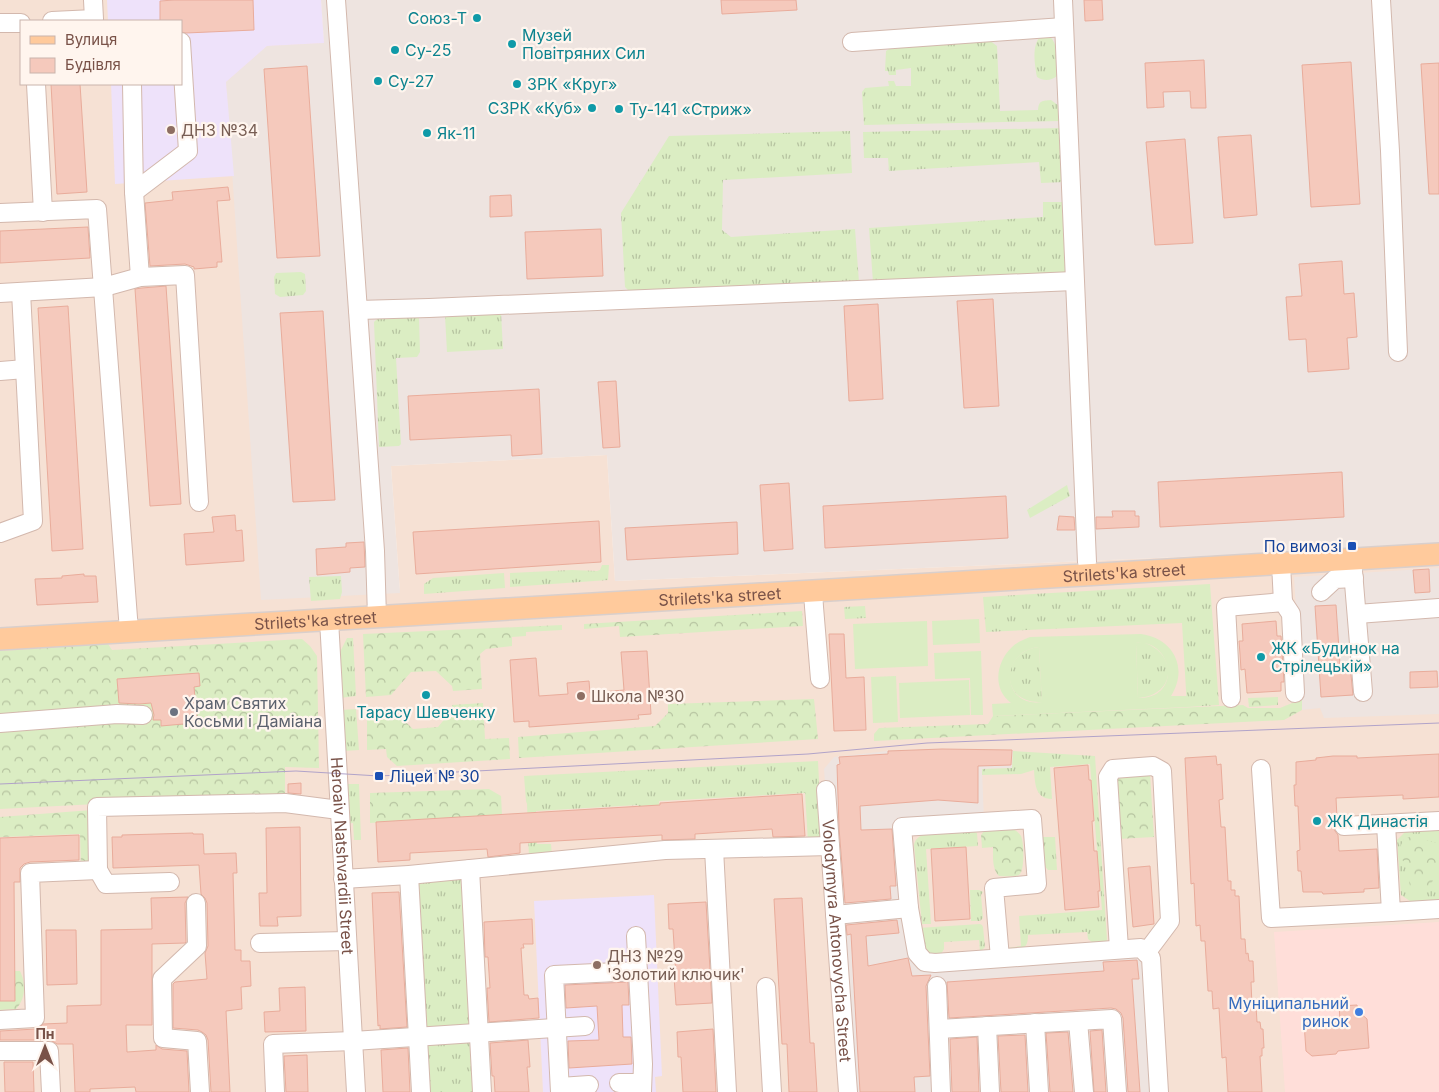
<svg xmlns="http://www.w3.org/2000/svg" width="1439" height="1092" font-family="Inter,sans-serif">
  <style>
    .residential { fill: #f6e1d4; fill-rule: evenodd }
    .commercial { fill: #ffded9 }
    .industrial { fill: #eee4e0 }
    .education { fill: #eee2fa }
    .grass { fill: url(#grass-tufts) }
    .forest { fill: url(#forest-crowns) }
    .garden { fill: #dbedc3; fill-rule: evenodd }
    .building { fill: #f5c9bc; stroke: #e9ac9b }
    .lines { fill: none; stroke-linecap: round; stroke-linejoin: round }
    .minor-casing { stroke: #d3b8ad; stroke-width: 20 }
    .major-casing { stroke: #d9cfcc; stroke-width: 24 }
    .minor { stroke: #fff; stroke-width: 18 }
    .major { stroke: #ffca9c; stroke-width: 21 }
    .tram { stroke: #b1a3c9; stroke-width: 1 }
    .culture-dot { fill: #0f9aa8; stroke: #fff5ee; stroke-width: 2 }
    .education-dot { fill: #8d6e63; stroke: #fff5ee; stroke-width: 2 }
    .transit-dot { fill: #1a4fb4; stroke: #fff5ee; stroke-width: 2 }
    .worship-dot { fill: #6b7280; stroke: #fff5ee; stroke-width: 2 }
    .shop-dot { fill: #3f7fe0; stroke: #fff5ee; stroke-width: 2 }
    .labels { text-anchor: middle; stroke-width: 4.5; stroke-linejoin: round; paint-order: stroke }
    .culture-label { font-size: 16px; fill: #0d838f; stroke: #fff5ee; text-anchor: start }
    .education-label { font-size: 16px; fill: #785e54; stroke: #fff5ee; text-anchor: start }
    .transit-label { font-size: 16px; fill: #164399; stroke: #fff5ee; text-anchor: end }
    .street-label { font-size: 16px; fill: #795248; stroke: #fff5ee }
    .worship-label { font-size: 16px; fill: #5b616d; stroke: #fff5ee; text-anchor: start }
    .shop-label { font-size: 16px; fill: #366cbe; stroke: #fff5ee; text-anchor: end }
  </style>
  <defs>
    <pattern id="grass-tufts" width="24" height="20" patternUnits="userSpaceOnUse" patternTransform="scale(1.25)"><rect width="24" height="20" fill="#dbedc3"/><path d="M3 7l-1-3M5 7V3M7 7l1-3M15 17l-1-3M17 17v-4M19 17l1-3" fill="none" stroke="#b6c3a0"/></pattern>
    <pattern id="forest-crowns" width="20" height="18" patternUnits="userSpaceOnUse" patternTransform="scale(1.25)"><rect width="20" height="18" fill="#dbedc3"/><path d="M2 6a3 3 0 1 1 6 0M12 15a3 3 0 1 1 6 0" fill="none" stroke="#b6c3a0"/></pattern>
  </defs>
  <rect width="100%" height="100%" fill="#fef1e6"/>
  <path class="residential" d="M0,0H321L324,43L400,593L391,466L607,455L615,581L1439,546V1092H0ZM21,21H181V84H21Z"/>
  <polygon class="commercial" points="1439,922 1439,1092 1285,1092 1274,932"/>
  <g class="industrial">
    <polygon points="321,0 1439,0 1439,546 615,581 607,455 391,466 400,593 261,600 226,82 267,46 324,43"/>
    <polygon points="1439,568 1439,714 1324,718 1320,708 1302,710 1294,577"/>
    <polygon points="942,749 1013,751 1012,768 982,769 984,822 902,828 925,962 1141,948 1159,1092 848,1092 824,769 834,757 888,751"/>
  </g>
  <g class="education">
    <polygon points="107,0 321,0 324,43 267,46 226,82 234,176 115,184 111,84 181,84 181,21 108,21"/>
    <polygon points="654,895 662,1076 655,1077 656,1092 543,1092 534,901"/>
  </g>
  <g class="grass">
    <path d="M1041,36H1049C1059,44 1057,60 1058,72L1057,76C1051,81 1043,81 1037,77C1035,65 1031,45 1041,36Z"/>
    <path d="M989,40L997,46L1000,111L1038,110C1039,100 1042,101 1051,100L1059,106L1060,121L864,125L862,92L865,88L889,86L888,81H894L896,86H911V68L896,70V75H889L888,71H885L886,51L894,46Z"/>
    <polygon points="1061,128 1064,182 1041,183 1039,162 889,171 888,158 864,158 863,132"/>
    <polygon points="850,131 852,173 723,180 722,230 731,237 855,229 859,282 632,294 625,287 621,213 669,136"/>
    <polygon points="1043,202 1064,202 1067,274 873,282 869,228 1043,217"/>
    <polygon points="301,272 305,274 306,291 303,295 280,297 275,294 274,277 276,273"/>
    <polygon points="501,313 503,349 447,352 445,316"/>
    <polygon points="419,317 420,352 417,357 396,358 401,444 399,446 379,447 374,322 378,318"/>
    <polygon points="1067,485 1070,496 1030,518 1027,510"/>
    <polygon points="602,565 609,565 608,580 510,587 510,573 572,570 597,571 600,570"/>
    <polygon points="504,573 505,588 424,594 424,584 433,578"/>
    <polygon points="341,576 342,592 340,599 311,601 309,577"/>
    <polygon points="1210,584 1219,705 1187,707 1182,623 986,632 983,597"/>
    <polygon points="865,606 866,618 845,619 844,607"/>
    <polygon points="347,638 353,638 356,696 340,698 337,658"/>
    <path d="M1142,642C1177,652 1178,695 1138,698L1136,643Z"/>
    <path d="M1039,647L1042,702C999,705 1000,651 1039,647Z"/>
    <polygon points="356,709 359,750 343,751 341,710"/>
    <path d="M1013,751L1095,756L1107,939L1106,944L1093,943L1088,939L1087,932L1028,935C1028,951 1021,949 1008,948L1021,946L1019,916L1102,910L1090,764L1050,767L1052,799C1035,799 1035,783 1034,770L1021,774L982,775V769L1012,768Z"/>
    <polygon points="818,761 822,841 808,842 805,793 659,801 660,823 639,824 638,805 536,811 537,844 551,844 552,856 529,858 527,804 526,801 524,776"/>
    <polygon points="343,784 359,784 361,840 354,840 353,823 345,824"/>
    <polygon points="1439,829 1439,902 1413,903 1401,895 1397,840 1405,832"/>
    <path d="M974,832L977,833L978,846L926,849L931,924H922L914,845C915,840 917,838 922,835Z"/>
    <polygon points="1042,837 1055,837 1057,870 1048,870 1044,865"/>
    <polygon points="460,876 466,880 474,1019 469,1027 427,1029 422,1024 414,885 418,879"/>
    <polygon points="979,890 983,892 981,895 983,918 980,921 971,921 970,890"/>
    <polygon points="980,924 982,925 983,927 985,947 980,952 979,940 944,942 944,949 941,954 932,955 922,949 918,928"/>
    <polygon points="474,1041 477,1092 425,1092 422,1043"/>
  </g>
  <g class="forest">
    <polygon points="802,611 803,626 620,637 619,626 584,629 584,624"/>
    <polygon points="562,625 562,630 526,632 526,636 512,637 512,646 486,649 480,654 482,689 453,691 452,686 436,671 411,672 391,695 366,697 363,634"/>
    <polygon points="302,639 310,646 317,656 319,768 285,767 285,798 97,804 0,809 0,651 108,644 112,650"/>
    <polygon points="1278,697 1278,705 1249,707 1248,698"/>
    <polygon points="814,699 818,739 519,758 518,737 655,726 668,713 668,704"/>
    <polygon points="1302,699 1302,710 1284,720 874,741 874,734 879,728 988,724 993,716 1243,705 1248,708 1280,708"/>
    <polygon points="483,703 485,739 509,738 510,759 397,766 387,757 386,749 367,750 367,710 392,709 413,729 438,727 452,710 452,705"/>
    <polygon points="1150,774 1154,837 1118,839 1114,776"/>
    <polygon points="489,789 501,796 502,815 370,823 370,793"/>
    <polygon points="92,810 94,866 81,867 80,834 0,837 0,817"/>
    <path d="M1011,829C1016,830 1018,832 1021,836C1024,842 1025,871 1019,875C1014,877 1004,876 999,876C992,869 993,857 993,847L982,848L981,835L984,831Z"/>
    <polygon points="1412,836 1437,843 1439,842 1439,879 1434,879 1428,888 1422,890 1410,886 1408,876 1411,866 1402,860 1401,845 1404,839"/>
    <path d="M15,971H20C26,983 26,999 16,1009L0,1010V1001H15Z"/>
  </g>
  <g class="garden">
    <polygon points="979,619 980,643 933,645 932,621"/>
    <polygon points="927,621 928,666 855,669 853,624"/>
    <path d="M1141,634C1173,638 1189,668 1171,696H1187V707L993,716L992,704L1011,703C992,689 996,662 1012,647C1017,642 1023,640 1030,637ZM1136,643C1173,639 1183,699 1138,698ZM1039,647L1042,702C1001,708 999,651 1039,647Z"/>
    <polygon points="981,651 983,715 971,715 970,678 935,679 934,653"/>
    <polygon points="896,676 898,722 873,723 871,677"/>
    <polygon points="969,680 970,715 900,718 899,683"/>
  </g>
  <g class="building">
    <polygon points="174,0 253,0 254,30 186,33 181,32 181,21 160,21 160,1"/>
    <polygon points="721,0 796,0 797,10 722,14"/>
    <polygon points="1084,0 1102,0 1103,20 1085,21"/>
    <polygon points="1204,60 1206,108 1191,108 1190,91 1163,92 1164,107 1147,108 1145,63"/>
    <polygon points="1351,62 1360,204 1311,207 1302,65"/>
    <polygon points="1439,63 1439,194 1429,194 1421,64"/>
    <polygon points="307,66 320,256 277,258 264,69"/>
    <polygon points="51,84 80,84 87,192 57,194"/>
    <polygon points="1251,135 1257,215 1224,218 1218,137"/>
    <polygon points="1185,139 1193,243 1155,245 1146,142"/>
    <polygon points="228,187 230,200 217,201 222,262 217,262 217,267 194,269 194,267 185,264 150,266 145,203 173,200 172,192"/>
    <polygon points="511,195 512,216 490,217 490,196"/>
    <polygon points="88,227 90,258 0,263 0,231"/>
    <polygon points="601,229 603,276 527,279 525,232"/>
    <polygon points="1342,261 1344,294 1354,293 1357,337 1347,338 1349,369 1308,372 1306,339 1289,340 1286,297 1302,296 1299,264"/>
    <polygon points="166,286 181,504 150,506 135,289 142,288"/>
    <polygon points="993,299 999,406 964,408 957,301"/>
    <polygon points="878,304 883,399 849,401 844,306"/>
    <polygon points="68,306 83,549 52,551 38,308"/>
    <polygon points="323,311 335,500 293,502 280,313"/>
    <polygon points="616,381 620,447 603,448 598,382"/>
    <polygon points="539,389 542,454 512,456 511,435 410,440 408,396"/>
    <polygon points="1342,472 1344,517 1160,527 1158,482"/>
    <polygon points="789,483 793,549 764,551 760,485"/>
    <polygon points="1006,496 1008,538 825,548 823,506"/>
    <polygon points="1112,511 1135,511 1135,516 1139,516 1139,527 1096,529 1096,517 1113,517"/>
    <polygon points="235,515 236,531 242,530 244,561 186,565 184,534 214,532 212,517"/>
    <polygon points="1059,516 1074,517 1075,530 1057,530"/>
    <polygon points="599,521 601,562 416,574 413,532"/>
    <polygon points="737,522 738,554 627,560 625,528"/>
    <polygon points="364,542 365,567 350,568 350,572 317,575 316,549 346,547 346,543"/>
    <polygon points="1429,569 1430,592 1415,593 1413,570"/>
    <polygon points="84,574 84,576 96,576 98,602 37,605 35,579 62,578 62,576"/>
    <polygon points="1336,605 1340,665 1350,665 1353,695 1321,697 1315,606"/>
    <polygon points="1276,621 1277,636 1281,636 1284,682 1281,682 1281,691 1247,693 1245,669 1241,670 1240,654 1239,641 1243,641 1242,624"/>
    <polygon points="829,634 844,634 846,678 864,677 866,730 834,731"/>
    <polygon points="647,651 651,714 638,715 639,719 529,727 529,721 514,722 510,660 536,658 539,696 568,694 567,683 589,681 590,693 624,690 621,652"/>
    <polygon points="1437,671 1438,687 1410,688 1410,672"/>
    <polygon points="199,673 200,686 194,687 197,719 194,723 161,726 161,720 153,720 154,715 151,703 139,704 119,703 117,679"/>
    <polygon points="942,749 1012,750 1011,765 978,766 978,803 938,800 860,806 861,830 892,829 896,886 890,886 891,899 845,903 839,828 837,765 840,764 839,757 888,754 888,751"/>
    <polygon points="1439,754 1439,797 1403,799 1403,795 1336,798 1337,818 1334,822 1333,827 1335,831 1338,835 1339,851 1377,849 1379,888 1364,889 1364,892 1323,894 1322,892 1303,892 1301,871 1298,871 1297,851 1300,850 1298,806 1295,806 1294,785 1296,785 1296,762 1316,760 1316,758 1333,756 1357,756 1357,758"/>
    <polygon points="1216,756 1217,765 1221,764 1223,799 1219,800 1221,827 1225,827 1228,881 1231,881 1231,890 1235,890 1235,896 1239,896 1241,939 1245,939 1246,954 1248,953 1249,961 1253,961 1254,982 1251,982 1252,1006 1256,1006 1257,1022 1260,1022 1261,1029 1263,1029 1264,1048 1262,1048 1262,1056 1260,1056 1262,1092 1228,1092 1226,1057 1222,1058 1219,1008 1213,1009 1212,991 1208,991 1205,941 1201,941 1200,925 1196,926 1194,883 1191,884 1185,758"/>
    <polygon points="1088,765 1089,780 1091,780 1094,821 1092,821 1093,837 1094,851 1097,851 1100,891 1098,891 1099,907 1065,910 1054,768"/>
    <polygon points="301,783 301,794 288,793 288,784"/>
    <polygon points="802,794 805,836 773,837 772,829 695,834 695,839 662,840 662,835 520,843 520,853 488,857 487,849 410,853 410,860 378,862 376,822 660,805 660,803"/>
    <polygon points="300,827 301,916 277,917 278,926 260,926 259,893 267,893 266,828"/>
    <polygon points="193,833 193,834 203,834 204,854 236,853 237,873 233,873 235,950 241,950 241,961 250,961 251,986 241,987 242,1009 226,1011 230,1092 211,1092 208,1040 206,1035 202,1032 198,1030 173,1028 173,984 175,982 207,979 205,953 208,946 207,903 205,898 201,894 199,865 113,868 112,837 122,837 122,835"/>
    <polygon points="79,835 79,860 30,862 24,864 20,868 20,882 14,882 15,1001 0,1001 0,838"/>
    <polygon points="966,847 970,919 935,921 931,849"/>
    <polygon points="1150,866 1154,924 1133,927 1128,868"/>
    <polygon points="399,892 407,1027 380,1029 380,1025 378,1026 372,893"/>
    <polygon points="188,897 185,903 186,942 185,943 152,944 152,1025 126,1025 127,1052 156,1050 156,1045 162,1049 187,1051 189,1092 136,1092 135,1087 90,1089 90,1092 75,1092 73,1044 57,1044 54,1042 49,1040 0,1040 0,1031 36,1029 40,1027 43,1024 67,1023 67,1006 101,1005 101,930 152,929 151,898"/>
    <polygon points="802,898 810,1043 814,1043 817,1092 789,1092 787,1044 782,1044 774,899"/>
    <polygon points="706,902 712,1003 676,1005 674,977 676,976 673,929 669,929 668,904"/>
    <polygon points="532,919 533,944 523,944 524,948 521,948 524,995 528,995 529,999 538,998 539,1018 489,1022 487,988 490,988 488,957 485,957 484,922"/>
    <polygon points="897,920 899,933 866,936 868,966 908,958 912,976 931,975 926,986 930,1076 914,1077 915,1092 860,1092 851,934 847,935 846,925"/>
    <polygon points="46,930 76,930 77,984 47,985"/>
    <polygon points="1137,960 1139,979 1132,979 1140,1092 1128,1092 1123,1018 1121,1013 1116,1009 1111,1008 949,1018 947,982 1104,971 1103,962"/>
    <polygon points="628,982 629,1005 622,1005 623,1037 631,1037 632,1064 569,1068 568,1041 599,1040 597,1006 566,1008 565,985"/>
    <polygon points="305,987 306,1031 265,1032 264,1012 280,1011 279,988"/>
    <polygon points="1357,1005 1358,1011 1367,1019 1369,1048 1338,1051 1336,1054 1312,1056 1306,1051 1304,1023 1340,1020 1339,1006"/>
    <polygon points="713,1029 716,1092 683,1092 681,1057 678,1057 677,1032"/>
    <polygon points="1102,1030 1106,1092 1094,1092 1090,1031"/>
    <polygon points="1068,1032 1073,1092 1050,1092 1046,1033"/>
    <polygon points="1025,1035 1028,1092 1001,1092 998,1036"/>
    <polygon points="977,1037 979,1092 952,1092 950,1039"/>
    <polygon points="528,1040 530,1067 527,1067 529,1092 495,1092 494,1076 492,1076 490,1043"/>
    <polygon points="408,1048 410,1092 383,1092 381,1050"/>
    <polygon points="307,1055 308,1092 286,1092 284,1056"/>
    <polygon points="4,1062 33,1062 34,1092 5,1092"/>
  </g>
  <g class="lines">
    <defs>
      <g id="minor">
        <polyline points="336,0 375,551 377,617"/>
        <polyline points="1063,0 1087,562"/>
        <polyline points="1381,0 1390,151 1398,352"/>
        <polyline points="52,21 94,19 93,0"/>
        <polyline points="0,23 21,23"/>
        <polyline points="852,42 1064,27"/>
        <polyline points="36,84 43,212"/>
        <polyline points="132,84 134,192 140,277"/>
        <polyline points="134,192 188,151 181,42"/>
        <polyline points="0,213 97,209 129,631"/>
        <polyline points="0,293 104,287 140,277 185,275 199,502"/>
        <polyline points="358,310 429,308 1074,281"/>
        <polyline points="0,371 25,369"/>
        <polyline points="0,533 33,521 21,292"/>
        <polyline points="1352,559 1363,692"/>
        <polyline points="1281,564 1283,602"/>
        <polyline points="813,591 814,607 820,679"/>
        <polyline points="1321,592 1335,579 1354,578"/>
        <polyline points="1357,614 1439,608"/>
        <path id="s1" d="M329,620L356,1092"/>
        <polyline points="1231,698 1226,607 1283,602 1291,614 1295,693"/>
        <polyline points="0,723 117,714 143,715"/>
        <polyline points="1261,769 1271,918 1391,912"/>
        <path id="s2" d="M826,790L848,1092"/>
        <polyline points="1386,824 1391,912 1439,909"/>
        <polyline points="1344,826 1439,821"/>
        <polyline points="714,849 727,1092"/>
        <polyline points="470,869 482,1092"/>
        <polyline points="409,875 421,1092"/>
        <polyline points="343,879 409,875 665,850 830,846"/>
        <polyline points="170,882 106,884 98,870 97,807 285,803 339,810"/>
        <polyline points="196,903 197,946 162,979 163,1038 197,1041 200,1092"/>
        <polyline points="835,915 909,908"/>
        <polyline points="636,936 643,1064 642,1092"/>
        <polyline points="260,943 347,941"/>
        <polyline points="1119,949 1108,777 1113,769 1153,766 1162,771 1170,921 1146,953"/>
        <polyline points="1000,958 994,888 1037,884 1032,819 902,827 909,908 917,953 925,962 935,963 1141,948 1151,958 1159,1092"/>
        <polyline points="937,986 941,1092"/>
        <polyline points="766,987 772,1092"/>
        <polyline points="0,1020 35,1018 30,873 98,870"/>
        <polyline points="1078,1021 1084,1092"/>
        <polyline points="1035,1023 1039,1092"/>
        <polyline points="987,1026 990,1092"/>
        <polyline points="939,1029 1112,1019 1117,1092"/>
        <polyline points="0,1051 49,1051 51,1092"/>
        <polyline points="619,1083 642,1083"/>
        <polyline points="560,1087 589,1085"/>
        <polyline points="275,1092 273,1044 353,1041 585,1026"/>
        <polyline points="560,1092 554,975 638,971"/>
      </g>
      <g id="major">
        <path id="s3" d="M0,639L1439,554"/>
      </g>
    </defs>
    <use href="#minor" class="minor-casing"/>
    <use href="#major" class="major-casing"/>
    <use href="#minor" class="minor"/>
    <use href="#major" class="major"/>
    <polyline class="tram" points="0,784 296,771 379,776 808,754 927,743 1439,723"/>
  </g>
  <g class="culture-dot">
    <circle cx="477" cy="18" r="5"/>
    <circle cx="512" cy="44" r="5"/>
    <circle cx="395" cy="50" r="5"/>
    <circle cx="378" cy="81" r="5"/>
    <circle cx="517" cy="84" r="5"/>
    <circle cx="592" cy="108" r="5"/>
    <circle cx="619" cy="109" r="5"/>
    <circle cx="427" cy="133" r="5"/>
    <circle cx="1261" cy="657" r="5"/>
    <circle cx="426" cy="695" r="5"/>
    <circle cx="1317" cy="821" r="5"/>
  </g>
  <g class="education-dot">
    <circle cx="171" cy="130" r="5"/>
    <circle cx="581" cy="696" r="5"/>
    <circle cx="597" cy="965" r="5"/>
  </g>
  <g class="transit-dot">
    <rect x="1347" y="541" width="10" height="10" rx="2.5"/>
    <rect x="374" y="771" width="10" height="10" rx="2.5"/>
  </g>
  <circle class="worship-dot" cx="174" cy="712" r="5"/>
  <circle class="shop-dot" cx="1359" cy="1012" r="5"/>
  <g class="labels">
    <g class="culture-label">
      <text x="467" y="24" text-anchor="end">Союз-Т</text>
      <text x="522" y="41">Музей<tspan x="522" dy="18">Повітряних Сил</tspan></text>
      <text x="405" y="56">Су-25</text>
      <text x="388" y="87">Су-27</text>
      <text x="527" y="90">ЗРК «Круг»</text>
      <text x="582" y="114" text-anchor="end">СЗРК «Куб»</text>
      <text x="629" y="115">Ту-141 «Стриж»</text>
      <text x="437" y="139">Як-11</text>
      <text x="1271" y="654">ЖК «Будинок на<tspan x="1271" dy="18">Стрілецькій»</tspan></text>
      <text x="426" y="718" text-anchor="middle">Тарасу Шевченку</text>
      <text x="1327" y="827">ЖК Династія</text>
    </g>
    <g class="education-label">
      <text x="181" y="136">ДНЗ №34</text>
      <text x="591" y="702">Школа №30</text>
      <text x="607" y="962">ДНЗ №29<tspan x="607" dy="18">'Золотий ключик'</tspan></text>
    </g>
    <g class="transit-label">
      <text x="1342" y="552">По вимозі</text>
      <text x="389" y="782" text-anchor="start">Ліцей № 30</text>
    </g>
    <g class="street-label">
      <text dy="6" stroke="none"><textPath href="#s3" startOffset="1126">Strilets'ka street</textPath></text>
      <text dy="6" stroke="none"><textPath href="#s3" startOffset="721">Strilets'ka street</textPath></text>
      <text dy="6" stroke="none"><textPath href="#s3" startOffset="316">Strilets'ka street</textPath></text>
      <text dy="6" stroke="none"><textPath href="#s1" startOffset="236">Heroaiv Natshvardii Street</textPath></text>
      <text dy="6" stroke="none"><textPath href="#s2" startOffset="151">Volodymyra Antonovycha Street</textPath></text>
    </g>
    <g class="worship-label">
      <text x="184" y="709">Храм Святих<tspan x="184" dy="18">Косьми і Даміана</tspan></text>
    </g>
    <g class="shop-label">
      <text x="1349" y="1009">Муніципальний<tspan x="1349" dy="18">ринок</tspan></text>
    </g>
  </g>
  <rect x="20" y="20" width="162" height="65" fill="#fff5ee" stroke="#c9b4ac"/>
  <rect x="30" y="36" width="25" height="8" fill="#ffca9c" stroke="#c9b4ac"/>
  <text x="65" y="45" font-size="15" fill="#795248">Вулиця</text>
  <rect x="30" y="58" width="25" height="15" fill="#f5c9bc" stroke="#c9b4ac"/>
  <text x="65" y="70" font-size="15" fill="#795248">Будівля</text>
  <g transform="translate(45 1047)" stroke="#fff5ee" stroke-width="4" paint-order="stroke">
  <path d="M0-4L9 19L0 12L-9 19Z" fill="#795248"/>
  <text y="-8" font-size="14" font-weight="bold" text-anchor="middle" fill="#795248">Пн</text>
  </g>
</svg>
